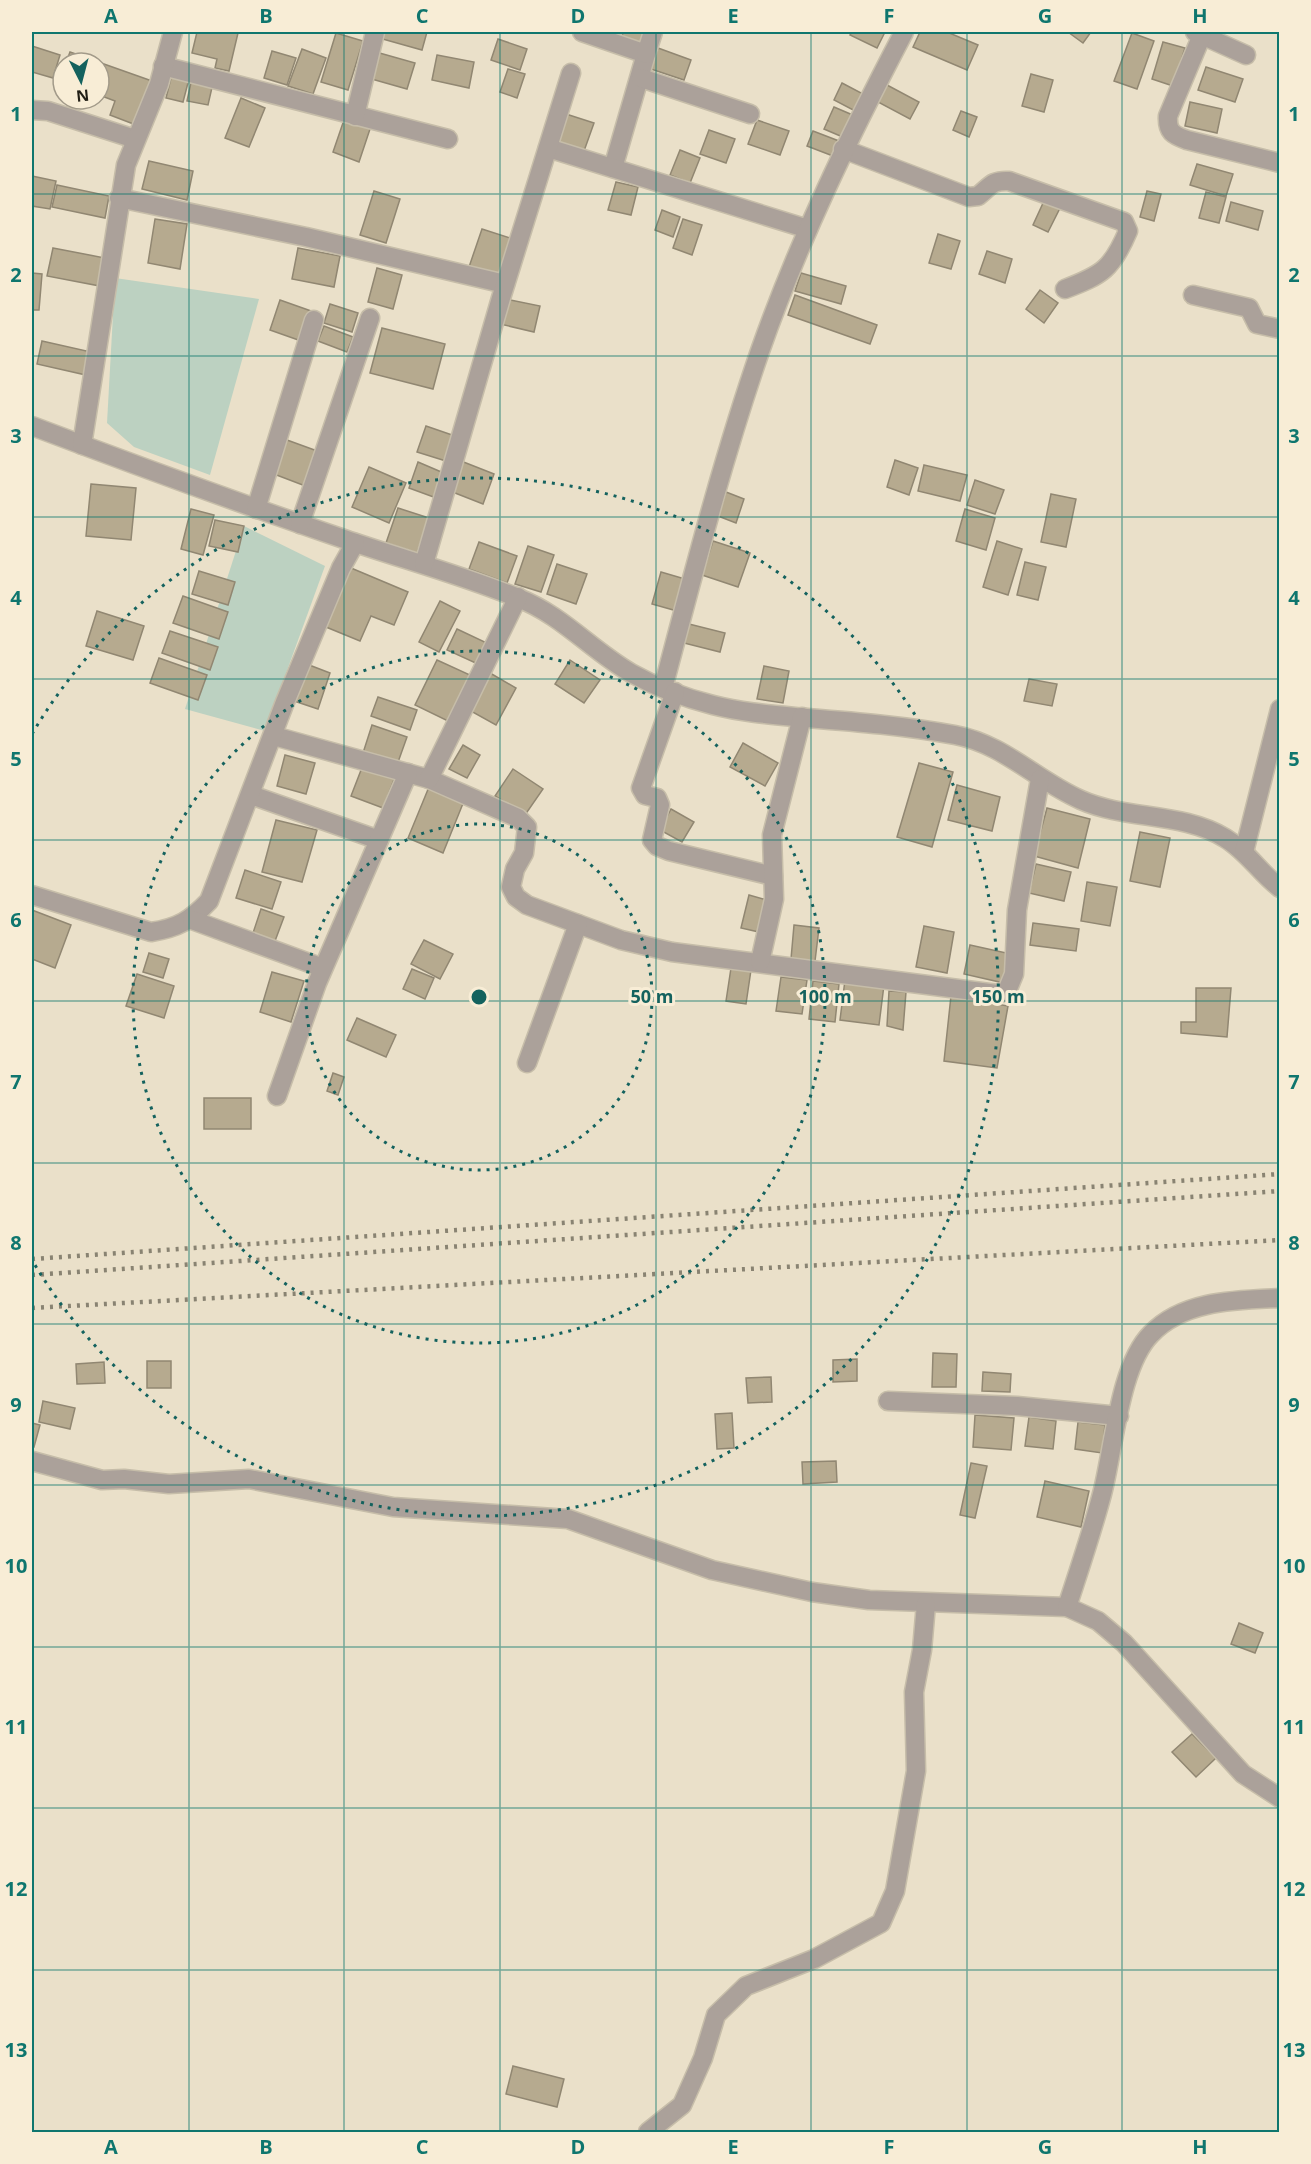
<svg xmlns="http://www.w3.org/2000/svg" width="1311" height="2164" font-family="'Open Sans',sans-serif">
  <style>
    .green { fill: #bcd1c1 }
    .building { fill: #b6aa8f; stroke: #918772; stroke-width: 1.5 }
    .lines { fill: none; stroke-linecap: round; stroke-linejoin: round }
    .minor-casing { stroke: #c6bda9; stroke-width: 21 }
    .minor { stroke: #aba19a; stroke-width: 18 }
    .rail { stroke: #898372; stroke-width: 4.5; stroke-dasharray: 3 6; stroke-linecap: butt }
    .grid { fill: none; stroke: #0f766e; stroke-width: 1.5; stroke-opacity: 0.55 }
    .ring { fill: none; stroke: #14625e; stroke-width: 3; stroke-dasharray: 3 6 }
    .centre { fill: #14625e; stroke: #f8edd6; stroke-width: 3 }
    .ring-label { font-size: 18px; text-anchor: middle; font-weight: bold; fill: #14625e; stroke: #f8edd6; stroke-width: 6; stroke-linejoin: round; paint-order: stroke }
    .neatline { fill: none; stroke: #0f766e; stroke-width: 2 }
    .grid-label { font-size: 20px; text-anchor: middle; font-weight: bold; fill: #0f766e }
  </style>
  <rect width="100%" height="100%" fill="#eae0c9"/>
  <g class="green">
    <polygon points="115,278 259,299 210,475 134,447 107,423"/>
    <polygon points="244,526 325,566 265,731 185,709"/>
  </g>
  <g class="building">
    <polygon points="197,32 238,33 229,71 215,68 217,59 192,53"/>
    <polygon points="381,32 427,32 422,50 379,38"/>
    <polygon points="623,32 645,32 641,47 621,41"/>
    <polygon points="852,32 885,32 877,48 850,35"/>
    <polygon points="920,32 947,32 978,45 967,70 913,47"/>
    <polygon points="1068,32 1091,32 1083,43"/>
    <polygon points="336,33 363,41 348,90 321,82"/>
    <polygon points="1132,33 1154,41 1137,89 1114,81"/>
    <polygon points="498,39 527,49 520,70 491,60"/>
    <polygon points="1163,42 1185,48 1173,86 1152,79"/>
    <polygon points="32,46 60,55 53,78 32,72"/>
    <polygon points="658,48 691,60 684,80 651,69"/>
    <polygon points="302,49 326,58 313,94 288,86"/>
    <polygon points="272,51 296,58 287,85 264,78"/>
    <polygon points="70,52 152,81 136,125 110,115 115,101 99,95 99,63 66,63"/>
    <polygon points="376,52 415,63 407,89 368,78"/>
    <polygon points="437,55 474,62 469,88 432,80"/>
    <polygon points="1206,67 1243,79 1235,102 1198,90"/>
    <polygon points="508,69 525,74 517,98 500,92"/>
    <polygon points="172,74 189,79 183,102 166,98"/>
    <polygon points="1031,74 1053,80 1044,112 1022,106"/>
    <polygon points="192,78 213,83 208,105 187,101"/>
    <polygon points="842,83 865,95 857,112 834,100"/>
    <polygon points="887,85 919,102 910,119 878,102"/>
    <polygon points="241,98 265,108 249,147 225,138"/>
    <polygon points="1190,102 1222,109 1217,133 1185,126"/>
    <polygon points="834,107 855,116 845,138 824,129"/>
    <polygon points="961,111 977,117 969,137 953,130"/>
    <polygon points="566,114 594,123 584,151 556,142"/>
    <polygon points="345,117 371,126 359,162 333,152"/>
    <polygon points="757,120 789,131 780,155 748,144"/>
    <polygon points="709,130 735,139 726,163 700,154"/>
    <polygon points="813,131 839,141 833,156 807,146"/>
    <polygon points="680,150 700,158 690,183 670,175"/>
    <polygon points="149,161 193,171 187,200 142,189"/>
    <polygon points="1197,164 1233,174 1226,196 1190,185"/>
    <polygon points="32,176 56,181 50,209 32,206"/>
    <polygon points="616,182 638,187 631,215 608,210"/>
    <polygon points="57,185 109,196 105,218 52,207"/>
    <polygon points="374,191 400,199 386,243 360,235"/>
    <polygon points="1147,191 1161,194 1154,221 1140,217"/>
    <polygon points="1206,192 1226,197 1219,223 1199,218"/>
    <polygon points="1044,201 1060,208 1048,232 1033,225"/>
    <polygon points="1231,202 1263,211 1258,230 1226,221"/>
    <polygon points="662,210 680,217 673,237 655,230"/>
    <polygon points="155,219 187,224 180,269 148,263"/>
    <polygon points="683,219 702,225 692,255 673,248"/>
    <polygon points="482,229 513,239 500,278 469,267"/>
    <polygon points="938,234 960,241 951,269 929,263"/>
    <polygon points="53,248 105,258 100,286 47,276"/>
    <polygon points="298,248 340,256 334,287 292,279"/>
    <polygon points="987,251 1012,259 1005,283 979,274"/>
    <polygon points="377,268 402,275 393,309 368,302"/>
    <polygon points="32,273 42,274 39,310 32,310"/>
    <polygon points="801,273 846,286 841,304 795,291"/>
    <polygon points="1040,290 1058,303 1044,323 1026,309"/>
    <polygon points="795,295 877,325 870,344 788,315"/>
    <polygon points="506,299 540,306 534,332 500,324"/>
    <polygon points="280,300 314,312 304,342 270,330"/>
    <polygon points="330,304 358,313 352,332 324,323"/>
    <polygon points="324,326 353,337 347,352 318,341"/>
    <polygon points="382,328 445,344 433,389 370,373"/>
    <polygon points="42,341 91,352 86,375 37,364"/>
    <polygon points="426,426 455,436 446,461 417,452"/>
    <polygon points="287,440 320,452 308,487 274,474"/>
    <polygon points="895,460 918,468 909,495 887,487"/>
    <polygon points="461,461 494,474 483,504 450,491"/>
    <polygon points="418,462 446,474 439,499 409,488"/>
    <polygon points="924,465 967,475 960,501 918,491"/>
    <polygon points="369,467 406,483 389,523 352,507"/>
    <polygon points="975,480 1004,490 995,514 967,505"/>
    <polygon points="91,484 136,488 131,540 86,536"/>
    <polygon points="726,492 744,499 736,523 718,516"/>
    <polygon points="1051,494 1076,499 1066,547 1041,542"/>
    <polygon points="398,508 429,518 417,553 386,543"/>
    <polygon points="191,509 214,515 203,555 181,549"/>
    <polygon points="965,509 995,518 986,550 956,541"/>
    <polygon points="215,520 244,526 238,552 209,546"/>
    <polygon points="713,541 750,553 738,587 702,575"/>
    <polygon points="997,541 1022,549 1008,595 983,587"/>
    <polygon points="479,542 517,556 507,583 469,569"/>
    <polygon points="528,546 554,555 541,592 515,584"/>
    <polygon points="1025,562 1046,567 1038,600 1017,595"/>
    <polygon points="557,564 587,574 576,604 547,594"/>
    <polygon points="351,568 408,592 394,625 371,616 360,641 326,627"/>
    <polygon points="199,571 235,582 228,605 192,594"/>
    <polygon points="661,572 685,579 677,611 652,604"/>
    <polygon points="183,596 228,612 219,639 173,623"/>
    <polygon points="440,601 460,611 439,652 419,642"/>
    <polygon points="97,611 144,626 133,660 86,646"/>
    <polygon points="685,623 725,633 720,652 680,642"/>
    <polygon points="457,629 489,644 480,665 447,650"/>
    <polygon points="170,631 218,647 210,670 162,653"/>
    <polygon points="159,658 207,675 198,700 150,683"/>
    <polygon points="437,660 470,675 448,721 415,705"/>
    <polygon points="570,660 600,680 584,703 555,684"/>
    <polygon points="304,663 330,673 318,709 291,700"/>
    <polygon points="764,666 789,671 783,703 757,699"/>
    <polygon points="490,673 516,688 496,725 469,710"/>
    <polygon points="1029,679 1057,684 1052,706 1024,701"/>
    <polygon points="378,697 417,710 410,730 371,716"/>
    <polygon points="372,725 407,737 397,765 363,753"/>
    <polygon points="743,743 778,763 765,786 730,767"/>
    <polygon points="463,745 480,755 467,778 449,769"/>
    <polygon points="285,755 315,763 306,794 277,786"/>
    <polygon points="919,763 953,772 932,847 897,837"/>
    <polygon points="363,765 395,777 383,808 351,796"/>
    <polygon points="513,769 543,789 525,815 495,796"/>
    <polygon points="957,785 1000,797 992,831 948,820"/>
    <polygon points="429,787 464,801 443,853 408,838"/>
    <polygon points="1047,808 1090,819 1078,868 1034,856"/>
    <polygon points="671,809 694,822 682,842 660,830"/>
    <polygon points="276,820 317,830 302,882 262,872"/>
    <polygon points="1140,832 1170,838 1160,887 1130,881"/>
    <polygon points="1036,864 1071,872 1064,901 1029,893"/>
    <polygon points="245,870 281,882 272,909 236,898"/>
    <polygon points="1087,882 1117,887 1110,926 1081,921"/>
    <polygon points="749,895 767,900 759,932 741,928"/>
    <polygon points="261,909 284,917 275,941 253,933"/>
    <polygon points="32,910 71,925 55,968 32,959"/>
    <polygon points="1033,923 1079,929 1076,951 1030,945"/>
    <polygon points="794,925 819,928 815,961 791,959"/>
    <polygon points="924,926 954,932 947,973 916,967"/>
    <polygon points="424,940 453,954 440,979 411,964"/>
    <polygon points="970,945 1011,954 1004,983 964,974"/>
    <polygon points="149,953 169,959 163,978 143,972"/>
    <polygon points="731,968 751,970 746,1004 726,1001"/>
    <polygon points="412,969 434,978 425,999 403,989"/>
    <polygon points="272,972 304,981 291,1022 260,1012"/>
    <polygon points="137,974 174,986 164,1018 126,1006"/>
    <polygon points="781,977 807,980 802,1014 776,1011"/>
    <polygon points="845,980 884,985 879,1025 840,1020"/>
    <polygon points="813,981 839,984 835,1022 809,1019"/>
    <polygon points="1196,988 1231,988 1227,1037 1181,1033 1181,1022 1196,1022"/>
    <polygon points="889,991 906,992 903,1030 887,1026"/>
    <polygon points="951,996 1008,1006 997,1068 944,1061"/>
    <polygon points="357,1018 396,1035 386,1057 347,1040"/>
    <polygon points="333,1073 344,1077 338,1095 327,1091"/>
    <rect x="204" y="1098" width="47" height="31"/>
    <polygon points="933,1353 957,1354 956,1387 932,1387"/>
    <polygon points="857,1359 857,1381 833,1382 833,1360"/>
    <rect x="147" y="1361" width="24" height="27"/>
    <polygon points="104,1362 105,1383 77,1384 76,1364"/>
    <polygon points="983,1372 1011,1374 1010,1392 982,1391"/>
    <polygon points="771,1377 772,1402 748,1403 746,1378"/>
    <polygon points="43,1401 75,1408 70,1429 39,1422"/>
    <polygon points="732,1413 734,1448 717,1449 715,1414"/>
    <polygon points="975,1415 1014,1418 1011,1450 973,1447"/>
    <polygon points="1029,1417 1056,1421 1053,1449 1025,1446"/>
    <polygon points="1078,1422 1105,1425 1102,1453 1075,1449"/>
    <polygon points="32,1423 40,1425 34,1447 32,1446"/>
    <polygon points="836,1461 837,1482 803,1484 802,1462"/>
    <polygon points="971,1463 987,1466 975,1518 960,1515"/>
    <polygon points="1045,1481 1089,1491 1081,1527 1037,1517"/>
    <polygon points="1239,1623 1263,1633 1255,1653 1231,1644"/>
    <polygon points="1192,1734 1216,1758 1196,1777 1172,1752"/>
    <polygon points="513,2066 564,2079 557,2107 506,2094"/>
  </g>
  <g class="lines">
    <defs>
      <g id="minor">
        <polyline points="582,32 646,54 613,168"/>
        <polyline points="1195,32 1246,55"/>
        <path d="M1202,35L1168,116C1167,132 1173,135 1187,140L1280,163"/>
        <polyline points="646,54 653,32"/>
        <polyline points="163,66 448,139"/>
        <polyline points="641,78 750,114"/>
        <polyline points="32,110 48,111 135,139"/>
        <polyline points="355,116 375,32"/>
        <polyline points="548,148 808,229"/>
        <path d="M843,149L969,197L978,196C990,187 991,180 1009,181L1124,222L1128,231C1112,269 1102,275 1065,289"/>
        <polyline points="119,198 306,237 505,284"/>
        <polyline points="1193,295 1249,308 1257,324 1280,329"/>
        <path d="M32,426C135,465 239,503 344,539C402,559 462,575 518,598C562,615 591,650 631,673C656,687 685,698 713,705C744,713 776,715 807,718C857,722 906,726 955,735C1004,744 1037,781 1081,800C1126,820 1183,812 1225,838C1247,851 1260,873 1280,888"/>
        <polyline points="82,445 126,165 159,84 173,32"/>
        <polyline points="256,509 314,320"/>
        <polyline points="300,524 370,318"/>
        <polyline points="424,564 501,298 571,73"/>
        <path d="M663,688C693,575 722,461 760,351C799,240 850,135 904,32"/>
        <polyline points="675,692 641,788 645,795 657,798 660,805 652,840 657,846 669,851 773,876"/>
        <polyline points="274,736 429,779 518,818 527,827 524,853 515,869 511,887 516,897 527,905 621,940 672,952 997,994 1007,991 1014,974 1017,910 1040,779"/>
        <polyline points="429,779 518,597"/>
        <polyline points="251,795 379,840"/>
        <polyline points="1244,852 1280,709"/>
        <path d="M32,895L151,932C178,928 191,920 209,901L285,702L341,568L355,543"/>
        <polyline points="192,920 323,968"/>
        <polyline points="760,962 774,899 772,835 802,717"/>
        <polyline points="527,1063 578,924"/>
        <polyline points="277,1096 317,983 408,773"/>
        <polyline points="888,1401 1017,1406 1119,1416"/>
        <polyline points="32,1461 102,1480 124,1479 169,1484 249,1479 393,1507 568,1519 712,1570 812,1592 869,1600 1067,1607 1098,1621 1124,1643 1243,1774 1280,1798"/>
        <path d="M1067,1607C1079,1570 1092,1532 1102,1494C1114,1449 1119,1366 1151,1334C1183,1300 1236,1300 1280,1298"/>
        <polyline points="648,2132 682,2105 703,2058 716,2015 746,1986 814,1959 881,1923 895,1891 916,1771 914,1692 922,1650 926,1604"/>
      </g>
    </defs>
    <use href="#minor" class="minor-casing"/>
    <use href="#minor" class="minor"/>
    <g class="rail">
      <polyline points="32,1259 1280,1174"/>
      <polyline points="32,1275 1280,1191"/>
      <polyline points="32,1308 1280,1240"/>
    </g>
  </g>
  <path class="grid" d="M189,32V2132M344,32V2132M500,32V2132M656,32V2132M811,32V2132M967,32V2132M1122,32V2132M32,194H1280M32,356H1280M32,517H1280M32,679H1280M32,840H1280M32,1001H1280M32,1163H1280M32,1324H1280M32,1485H1280M32,1647H1280M32,1808H1280M32,1970H1280"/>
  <g class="ring">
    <circle cx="479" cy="997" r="173"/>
    <circle cx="479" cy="997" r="346"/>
    <path d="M32 734A519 519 0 1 1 32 1260"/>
  </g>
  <circle cx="479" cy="997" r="9" class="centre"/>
  <g class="ring-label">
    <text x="652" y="1003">50 m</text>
    <text x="825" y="1003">100 m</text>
    <text x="998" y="1003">150 m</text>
  </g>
  <rect width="1311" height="2164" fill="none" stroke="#f8edd6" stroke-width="66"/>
  <g transform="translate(81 81) rotate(174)"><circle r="28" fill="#f8edd6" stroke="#a29a89" stroke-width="1.5"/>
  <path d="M0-4.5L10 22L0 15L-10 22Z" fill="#14625e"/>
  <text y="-9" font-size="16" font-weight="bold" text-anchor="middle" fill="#211e15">N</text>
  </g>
  <rect x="33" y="33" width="1245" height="2098" class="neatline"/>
  <g class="grid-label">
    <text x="111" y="23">A</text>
    <text x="266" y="23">B</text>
    <text x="422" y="23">C</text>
    <text x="578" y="23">D</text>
    <text x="733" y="23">E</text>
    <text x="889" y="23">F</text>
    <text x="1045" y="23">G</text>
    <text x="1200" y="23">H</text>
    <text x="16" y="121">1</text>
    <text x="1294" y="121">1</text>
    <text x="16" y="282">2</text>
    <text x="1294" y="282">2</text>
    <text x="16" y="443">3</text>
    <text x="1294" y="443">3</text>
    <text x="16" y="605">4</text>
    <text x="1294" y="605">4</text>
    <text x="16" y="766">5</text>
    <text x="1294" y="766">5</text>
    <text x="16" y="927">6</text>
    <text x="1294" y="927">6</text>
    <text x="16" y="1089">7</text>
    <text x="1294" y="1089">7</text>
    <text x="16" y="1250">8</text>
    <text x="1294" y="1250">8</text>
    <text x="16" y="1412">9</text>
    <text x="1294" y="1412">9</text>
    <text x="16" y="1573">10</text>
    <text x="1294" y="1573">10</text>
    <text x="16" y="1734">11</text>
    <text x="1294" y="1734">11</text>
    <text x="16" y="1896">12</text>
    <text x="1294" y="1896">12</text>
    <text x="16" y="2057">13</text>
    <text x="1294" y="2057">13</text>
    <text x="111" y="2154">A</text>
    <text x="266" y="2154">B</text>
    <text x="422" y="2154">C</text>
    <text x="578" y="2154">D</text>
    <text x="733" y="2154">E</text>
    <text x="889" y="2154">F</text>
    <text x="1045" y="2154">G</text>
    <text x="1200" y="2154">H</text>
  </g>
</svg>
